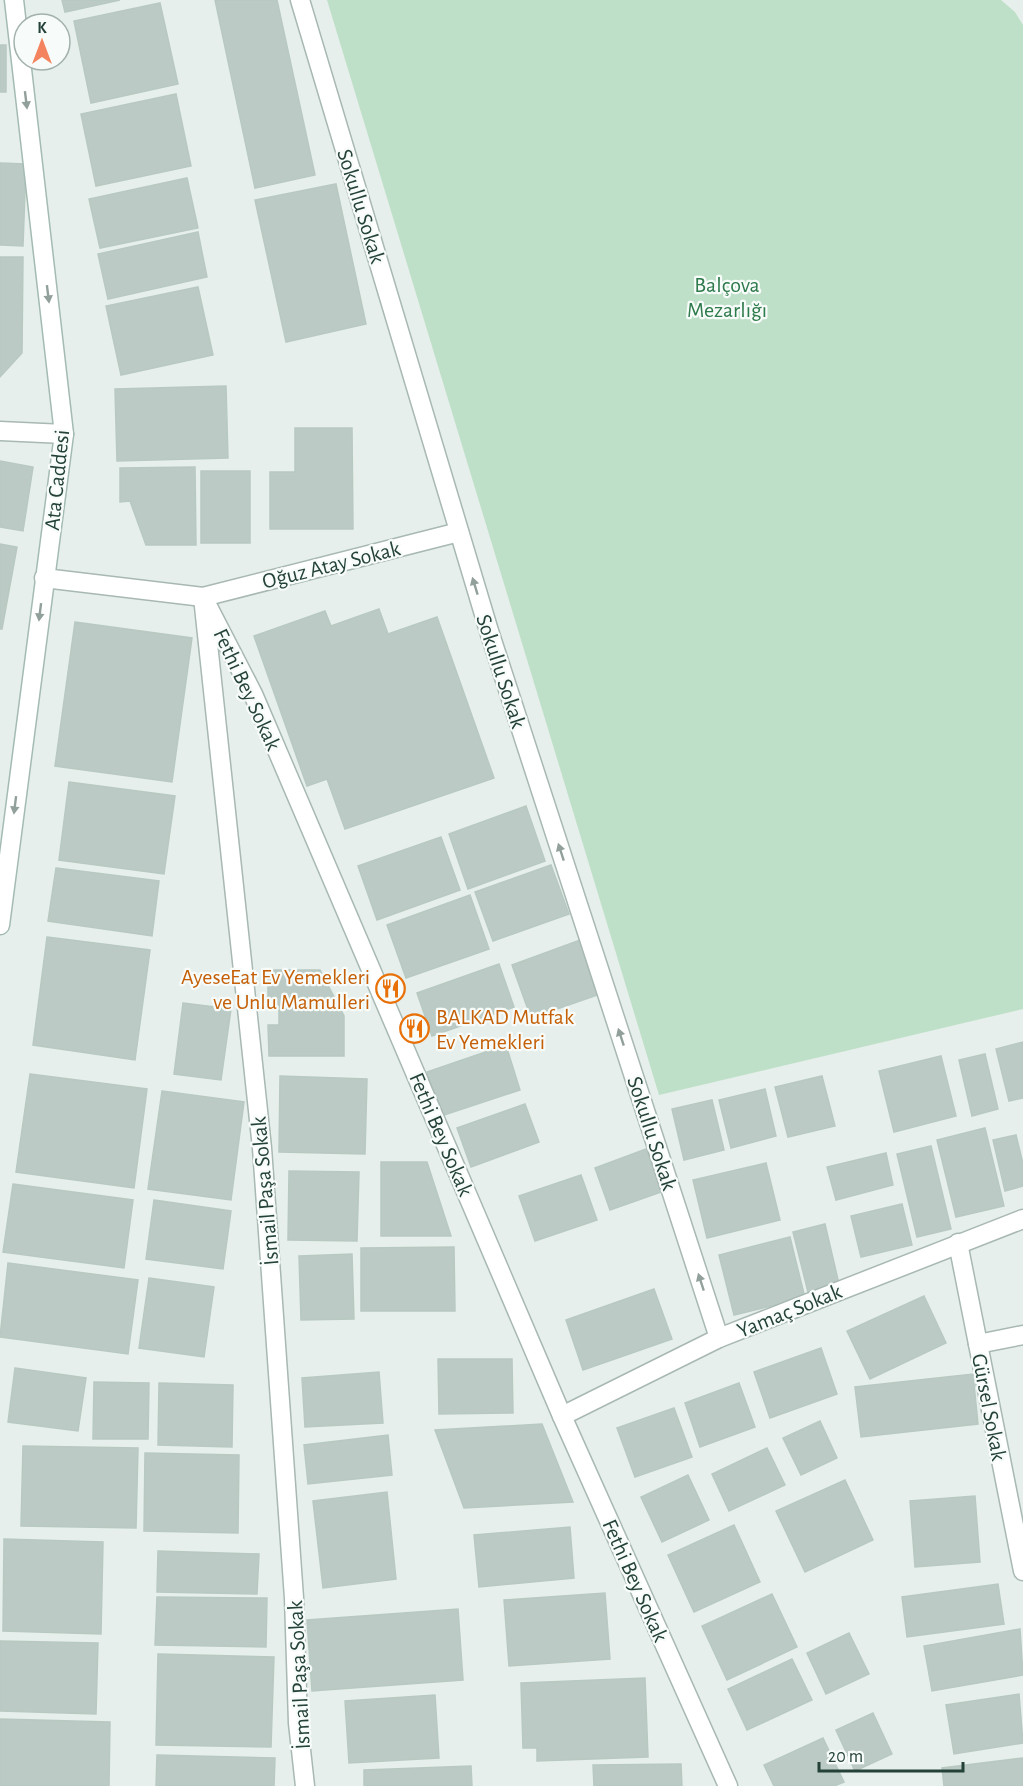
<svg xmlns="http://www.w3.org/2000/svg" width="1023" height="1786" font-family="'Alegreya Sans',sans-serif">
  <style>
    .green { fill: #bfe0c8 }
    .building { fill: #bbcac4; stroke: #b8c9c2; stroke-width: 1.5 }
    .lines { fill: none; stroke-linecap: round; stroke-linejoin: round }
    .minor-casing { stroke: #a8b8b2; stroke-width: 21 }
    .secondary-casing { stroke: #a4bbb3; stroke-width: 21 }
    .minor { stroke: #fff; stroke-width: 18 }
    .secondary { stroke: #fff; stroke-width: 18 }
    .oneway { fill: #92a09c }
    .labels { text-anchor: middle; stroke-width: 4.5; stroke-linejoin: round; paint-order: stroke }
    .street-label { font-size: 22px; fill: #24423a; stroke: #f7fbf9 }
    .park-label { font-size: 22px; fill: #2d7a4b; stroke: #f7fbf9 }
    .food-label { font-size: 22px; fill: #c56008; stroke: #f7fbf9; text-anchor: end }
  </style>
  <rect width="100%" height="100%" fill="#e6efeb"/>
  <polygon class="green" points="327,0 1001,0 1015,12 1023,25 1023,1009 659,1095"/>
  <g class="building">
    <polygon points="62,0 120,0 65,12"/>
    <polygon points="215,0 277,0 315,175 255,188"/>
    <polygon points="160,3 178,84 91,103 74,21"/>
    <rect x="0" y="45" width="6" height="47"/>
    <polygon points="176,94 191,166 96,186 81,114"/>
    <polygon points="0,163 26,164 23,246 0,245"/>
    <polygon points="187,178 198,228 100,248 89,199"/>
    <polygon points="336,184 366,324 286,342 255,200"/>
    <polygon points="198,232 207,277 108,299 98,254"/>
    <polygon points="0,257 23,257 22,353 0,377"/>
    <polygon points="198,287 213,355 121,375 106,306"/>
    <polygon points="226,386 228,458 117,461 115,389"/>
    <polygon points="295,428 352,428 353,529 270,529 270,472 295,472"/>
    <polygon points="0,461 33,467 23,531 0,527"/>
    <polygon points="195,467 196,545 146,545 130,501 120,502 120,468"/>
    <rect x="201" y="471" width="49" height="72"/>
    <polygon points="0,544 17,547 2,629 0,629"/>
    <polygon points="379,609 388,634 437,617 494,778 345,829 327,779 307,786 254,636 325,611 331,626"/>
    <polygon points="75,622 192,638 172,782 55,766"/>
    <polygon points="69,782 175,796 164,874 59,860"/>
    <polygon points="526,806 545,861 468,889 449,834"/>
    <polygon points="441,837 460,890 377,920 358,866"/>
    <polygon points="551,865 569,914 493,941 475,892"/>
    <polygon points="56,868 159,881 152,936 48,921"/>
    <polygon points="470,895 489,949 406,978 387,925"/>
    <polygon points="47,937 150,950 135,1060 33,1045"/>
    <polygon points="583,939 603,993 531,1018 512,965"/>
    <polygon points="499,964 514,1007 432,1036 417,993"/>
    <polygon points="268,970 320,970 344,1016 344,1056 269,1056 268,1025 279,1025 279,1004 268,1004"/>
    <polygon points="183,1003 231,1009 221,1080 174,1074"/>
    <polygon points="1023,1042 1023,1098 1009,1101 996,1049"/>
    <polygon points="506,1045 520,1090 441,1116 427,1072"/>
    <polygon points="985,1054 998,1109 972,1116 959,1060"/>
    <polygon points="941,1056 956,1116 894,1132 879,1071"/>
    <polygon points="30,1074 147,1089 134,1188 16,1172"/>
    <polygon points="280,1076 367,1079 365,1154 279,1152"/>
    <polygon points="822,1076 835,1126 788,1137 775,1087"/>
    <polygon points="765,1089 776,1136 731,1148 719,1100"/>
    <polygon points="162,1091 244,1102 231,1200 148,1189"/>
    <polygon points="712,1100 724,1150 684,1160 672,1109"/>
    <polygon points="525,1104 539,1142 471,1167 457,1128"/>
    <polygon points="985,1128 1004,1206 956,1217 937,1140"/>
    <polygon points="1016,1135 1023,1164 1023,1186 1005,1191 993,1140"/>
    <polygon points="931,1146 951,1229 917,1237 897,1154"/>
    <polygon points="646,1149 661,1192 610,1210 595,1168"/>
    <polygon points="886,1153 893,1185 836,1200 827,1167"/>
    <polygon points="381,1162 427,1162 451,1236 381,1236"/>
    <polygon points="766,1163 780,1220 707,1238 693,1180"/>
    <polygon points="289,1171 359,1172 357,1241 288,1240"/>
    <polygon points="581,1175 597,1220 535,1241 519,1196"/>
    <polygon points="13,1184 133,1200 124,1268 3,1252"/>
    <polygon points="154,1200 231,1211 223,1269 146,1259"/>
    <polygon points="902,1204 912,1245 861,1257 851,1216"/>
    <polygon points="825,1224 839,1284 808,1292 793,1232"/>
    <polygon points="790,1237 805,1298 734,1315 719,1255"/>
    <polygon points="454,1247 455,1311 361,1311 361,1248"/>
    <polygon points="352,1254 354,1319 301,1320 299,1256"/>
    <polygon points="8,1263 138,1280 128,1354 0,1337"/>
    <polygon points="149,1278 214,1287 204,1357 139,1348"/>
    <polygon points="654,1289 672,1339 583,1370 566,1320"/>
    <polygon points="924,1296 946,1343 870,1379 847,1331"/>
    <polygon points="821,1348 837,1394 770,1418 754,1372"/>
    <polygon points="438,1359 512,1359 513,1413 439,1414"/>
    <polygon points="15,1368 86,1378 78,1431 8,1422"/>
    <polygon points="379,1372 383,1423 305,1427 302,1378"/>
    <polygon points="973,1374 978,1424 861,1437 855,1387"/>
    <polygon points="94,1382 149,1383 148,1439 93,1439"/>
    <polygon points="159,1383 233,1385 232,1447 158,1445"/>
    <polygon points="739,1383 755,1427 700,1447 685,1403"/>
    <polygon points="674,1408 692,1457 635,1477 617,1428"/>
    <polygon points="820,1421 837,1458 801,1475 783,1438"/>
    <polygon points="542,1424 573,1502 464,1508 435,1430"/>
    <polygon points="388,1435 392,1475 308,1484 304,1445"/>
    <polygon points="23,1446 138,1448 136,1528 21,1526"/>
    <polygon points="767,1448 785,1485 729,1511 712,1474"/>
    <polygon points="145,1453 239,1455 238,1533 144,1531"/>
    <polygon points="688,1475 709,1520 662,1542 641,1497"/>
    <polygon points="845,1480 873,1540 805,1572 776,1511"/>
    <polygon points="387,1492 396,1579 323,1588 313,1501"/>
    <polygon points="975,1496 980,1562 915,1567 910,1501"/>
    <polygon points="734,1525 760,1582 694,1612 668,1555"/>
    <polygon points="570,1527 574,1578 479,1587 474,1535"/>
    <polygon points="4,1539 103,1542 101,1634 3,1631"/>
    <polygon points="158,1551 259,1554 257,1594 157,1592"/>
    <polygon points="998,1584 1004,1624 907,1637 902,1597"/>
    <polygon points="605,1593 610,1659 509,1666 504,1600"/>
    <polygon points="772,1594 797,1647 727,1680 702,1626"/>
    <polygon points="157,1597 267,1598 266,1647 155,1645"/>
    <polygon points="458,1609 463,1680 312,1691 307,1620"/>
    <polygon points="1020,1629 1023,1675 932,1691 924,1646"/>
    <polygon points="849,1633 869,1674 826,1694 807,1653"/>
    <polygon points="0,1641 98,1643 96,1714 0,1711"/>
    <polygon points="158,1654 274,1657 271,1747 156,1745"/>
    <polygon points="792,1659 812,1700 747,1730 728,1689"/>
    <polygon points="645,1678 648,1757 537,1761 537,1748 523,1748 521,1683"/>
    <polygon points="1019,1694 1023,1743 954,1754 946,1705"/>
    <polygon points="435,1695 439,1758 349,1763 345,1701"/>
    <polygon points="873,1713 892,1754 855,1771 836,1730"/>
    <polygon points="0,1719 110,1722 109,1786 0,1786"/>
    <polygon points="823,1738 844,1782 834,1786 774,1786 764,1765"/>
    <polygon points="157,1755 275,1758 274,1786 156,1786"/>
    <polygon points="1023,1758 1023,1786 944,1786 942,1768"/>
    <polygon points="681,1764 682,1786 594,1786 593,1765"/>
    <polygon points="471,1766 472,1786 364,1786 364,1770"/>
  </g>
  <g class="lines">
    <defs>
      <g id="minor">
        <polyline points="300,0 489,631 719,1338"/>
        <polyline points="0,431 64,434"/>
        <polyline points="44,578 203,597 253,694 562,1416 728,1786"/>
        <polyline points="958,1243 1023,1571"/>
        <polyline points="978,1344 1023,1335"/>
        <polyline points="562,1416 719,1338 1023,1219"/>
        <polyline points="305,1786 298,1723 294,1598 262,1148 203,597 459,532"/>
      </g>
      <polyline id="secondary" points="0,925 64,434 14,0"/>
    </defs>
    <use href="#minor" class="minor-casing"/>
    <use href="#secondary" class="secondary-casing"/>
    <use href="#minor" class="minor"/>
    <use href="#secondary" class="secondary"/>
  </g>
  <defs><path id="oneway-solid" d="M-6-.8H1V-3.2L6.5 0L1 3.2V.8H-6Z" transform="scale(1.5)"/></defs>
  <g class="oneway">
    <use href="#oneway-solid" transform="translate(26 100) rotate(83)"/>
    <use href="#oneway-solid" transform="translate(48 294) rotate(83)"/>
    <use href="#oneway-solid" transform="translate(475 586) rotate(-107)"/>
    <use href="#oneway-solid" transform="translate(40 612) rotate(97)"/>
    <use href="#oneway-solid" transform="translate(15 805) rotate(97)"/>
    <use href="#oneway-solid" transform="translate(561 852) rotate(-108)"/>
    <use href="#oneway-solid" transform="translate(621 1037) rotate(-108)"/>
    <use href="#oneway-solid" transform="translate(701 1282) rotate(-108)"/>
  </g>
  <defs>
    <symbol id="restaurant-ring" viewBox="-11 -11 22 22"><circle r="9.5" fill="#f7fbf9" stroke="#e8710a" stroke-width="1.5"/><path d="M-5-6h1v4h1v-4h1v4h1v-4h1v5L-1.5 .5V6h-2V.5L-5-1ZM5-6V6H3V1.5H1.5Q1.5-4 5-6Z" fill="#e8710a"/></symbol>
  </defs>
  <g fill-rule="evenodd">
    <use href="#restaurant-ring" x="374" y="972" width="33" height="33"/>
    <use href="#restaurant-ring" x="398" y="1012" width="33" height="33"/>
  </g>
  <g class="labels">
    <g class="street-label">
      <text transform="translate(362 206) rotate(73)" y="8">Sokullu Sokak</text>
      <text transform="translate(56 480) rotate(-84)" y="8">Ata Caddesi</text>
      <text transform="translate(331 564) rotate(-14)" y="8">Oğuz Atay Sokak</text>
      <text transform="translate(502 671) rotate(72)" y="8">Sokullu Sokak</text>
      <text transform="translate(248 689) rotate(65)" y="8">Fethi Bey Sokak</text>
      <text transform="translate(653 1133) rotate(72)" y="8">Sokullu Sokak</text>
      <text transform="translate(442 1134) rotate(67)" y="8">Fethi Bey Sokak</text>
      <text transform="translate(264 1191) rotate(-95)" y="8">İsmail Paşa Sokak</text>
      <text transform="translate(789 1310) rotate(-22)" y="8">Yamaç Sokak</text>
      <text transform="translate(990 1407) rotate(79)" y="8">Gürsel Sokak</text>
      <text transform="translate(636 1580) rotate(66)" y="8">Fethi Bey Sokak</text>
      <text transform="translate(298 1675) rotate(-93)" y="8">İsmail Paşa Sokak</text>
    </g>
    <g class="park-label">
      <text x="727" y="292">Balçova<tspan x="727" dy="25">Mezarlığı</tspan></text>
    </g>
    <g class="food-label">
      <text x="370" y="984">AyeseEat Ev Yemekleri<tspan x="370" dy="25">ve Unlu Mamulleri</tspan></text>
      <text x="436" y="1024" text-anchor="start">BALKAD Mutfak<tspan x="436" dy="25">Ev Yemekleri</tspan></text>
    </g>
  </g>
  <g transform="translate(42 42)"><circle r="28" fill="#f7fbf9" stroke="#a3b1ad" stroke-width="1.5"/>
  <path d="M0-4.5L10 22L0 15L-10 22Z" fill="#f4845f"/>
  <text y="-9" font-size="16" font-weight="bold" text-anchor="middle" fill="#24423a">K</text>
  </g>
  <path d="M819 1762v9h144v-9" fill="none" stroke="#24423a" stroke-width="3"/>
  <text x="828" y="1762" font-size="18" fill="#24423a" stroke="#f7fbf9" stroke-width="4.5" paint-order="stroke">20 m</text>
</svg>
